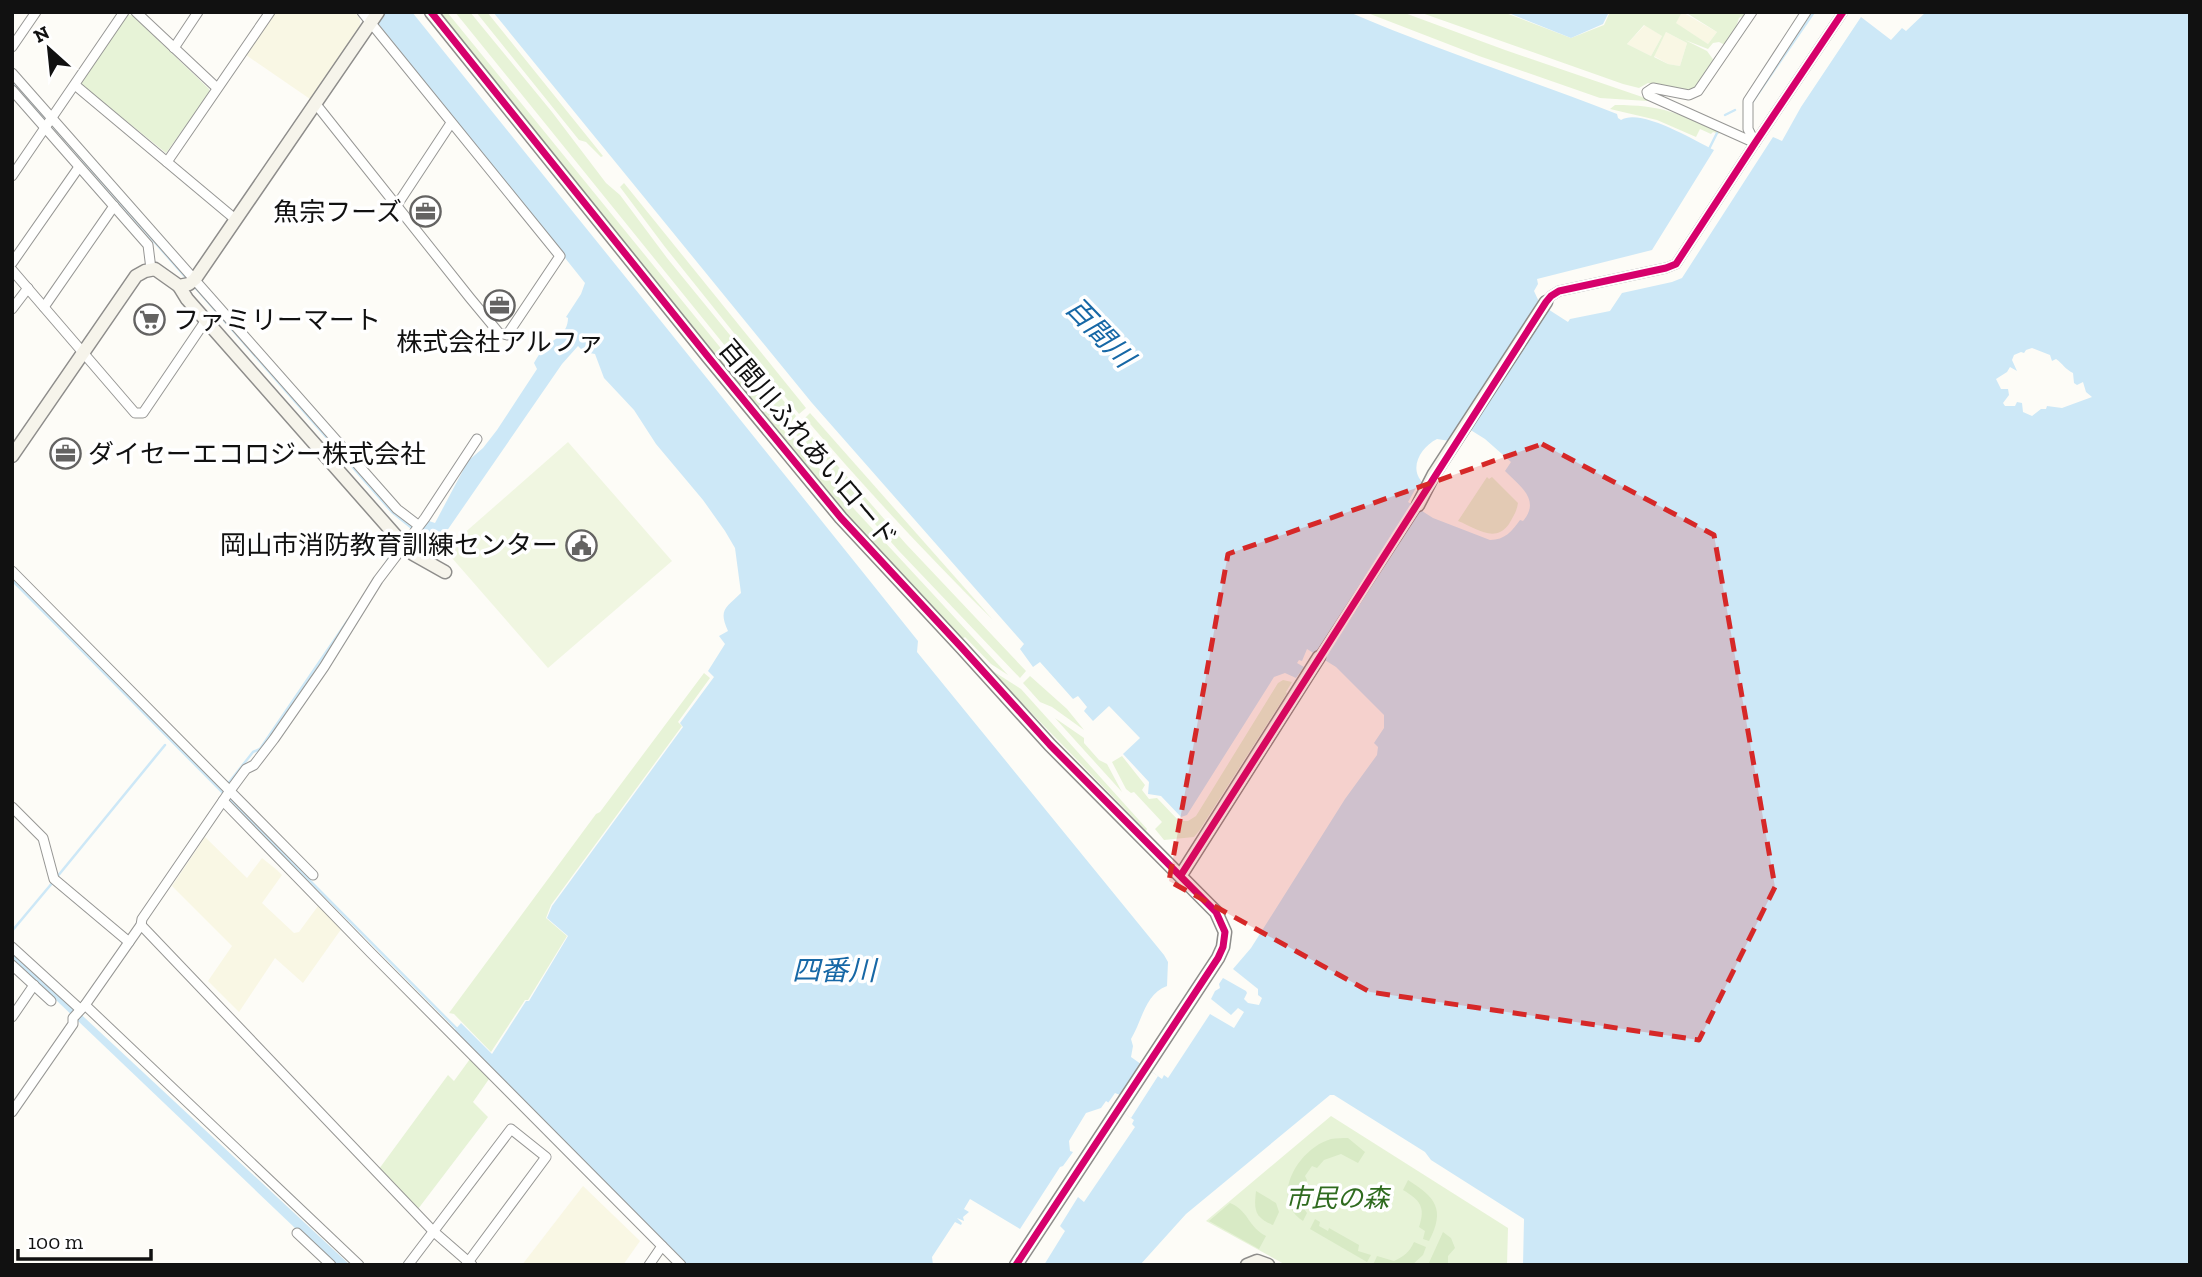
<svg xmlns="http://www.w3.org/2000/svg" width="2202" height="1277" font-family="'Zilla Slab','Noto Sans JP',serif">
  <style>
    .farmland { fill: #f9f7e4 }
    .green { fill: #e7f3d7; fill-rule: evenodd }
    .forest { fill: #d8eac5 }
    .pitch { fill: #f0f6e1 }
    .water { fill: #cde8f7; fill-rule: evenodd }
    .pier { fill: #fdfcf7 }
    .lines { fill: none; stroke-linecap: round; stroke-linejoin: round }
    .stream { stroke: #cde8f7; stroke-width: 2.5 }
    .street-casing { stroke: #979795; stroke-width: 11 }
    .secondary-casing { stroke: #8e8d8b; stroke-width: 15 }
    .street { stroke: #fffffe; stroke-width: 9 }
    .secondary { stroke: #f6f4eb; stroke-width: 12 }
    .cycleway-casing { stroke: #fff; stroke-width: 11 }
    .cycleway { stroke: #d6006c; stroke-width: 7 }
    .marked { fill: #d62828; fill-opacity: 0.2; stroke: #d62828; stroke-width: 5; stroke-dasharray: 14 9; stroke-linejoin: round }
    .labels { text-anchor: middle; stroke-width: 7; stroke-linejoin: round; paint-order: stroke }
    .poi-label { font-size: 26px; fill: #111; stroke: #fff; text-anchor: end }
    .street-label { font-size: 26px; fill: #111; stroke: #fff }
    .park-label { font-size: 26px; font-style: italic; fill: #2f6b1f; stroke: #fff }
    .water-label { font-size: 28px; font-style: italic; fill: #1768a6; stroke: #fff }
  </style>
  <rect width="100%" height="100%" fill="#fdfcf7"/>
  <g class="farmland">
    <polygon points="275,12 355,12 360,19 360,26 310,99 246,55"/>
    <polygon points="1682,12 1717,32 1708,44 1675,23"/>
    <polygon points="1645,25 1662,36 1651,56 1627,44"/>
    <polygon points="1666,32 1687,43 1680,66 1668,64 1654,56"/>
    <polygon points="205,837 247,878 262,858 277,870 282,875 262,903 294,933 299,932 318,906 342,928 303,983 275,958 239,1012 208,981 232,946 172,886"/>
    <polygon points="583,1186 640,1241 623,1265 522,1265"/>
  </g>
  <g class="green">
    <polygon points="435,12 447,12 807,454 855,510 1008,675 991,664 965,637 962,639 816,485"/>
    <polygon points="455,12 470,12 552,112 606,183 620,195 667,258 796,416 789,425"/>
    <polygon points="476,12 487,12 603,156 601,157 586,142 579,140"/>
    <polygon points="1365,12 1402,12 1505,50 1651,100 1647,101 1600,98 1479,56"/>
    <path d="M1419,12H1503L1571,38L1604,25L1610,12H1682L1676,23L1708,44L1717,32L1685,12H1750L1739,18L1733,36L1727,46L1719,42L1713,43L1708,49L1685,40L1707,51L1715,62L1696,90L1690,92L1648,83L1639,88L1623,84ZM1644,25L1662,36L1651,56L1627,44ZM1666,32L1687,43L1680,66L1668,64L1654,57Z"/>
    <polygon points="126,15 132,15 209,89 210,92 166,153 83,86 81,81"/>
    <path d="M1615,105C1661,105 1679,113 1720,132L1719,134L1713,132L1711,134L1700,129L1696,137L1657,120L1610,109Z"/>
    <polygon points="624,183 806,408 799,414 665,247 620,187"/>
    <path d="M810,413L993,620C927,555 865,488 805,418Z"/>
    <polygon points="802,425 906,544 1026,671 1020,678 899,551 791,429 796,431"/>
    <path d="M1487,477L1489,479L1492,477L1518,503C1517,511 1513,517 1509,524C1495,544 1476,528 1458,521Z"/>
    <polygon points="988,668 1021,689 1147,829 1146,831"/>
    <polygon points="704,673 710,678 678,722 682,726 551,905 546,918 567,936 528,1000 525,1000 491,1052 454,1014 449,1013 596,814 600,812"/>
    <polygon points="1030,676 1067,709 1084,730 1052,707 1040,702 1023,683"/>
    <polygon points="1283,680 1292,682 1286,692 1287,693 1199,831 1194,837 1164,840 1155,829 1162,822 1134,792 1131,793 1126,789 1112,762 1122,756 1145,785 1142,790 1149,799 1157,798 1179,821 1188,821 1196,816 1278,683"/>
    <polygon points="1055,718 1084,738 1084,743 1099,760 1107,764 1122,792"/>
    <polygon points="470,1059 489,1079 473,1102 488,1117 418,1209 379,1169 448,1075 454,1081"/>
    <polygon points="1331,1116 1508,1228 1507,1265 1286,1265 1206,1221"/>
  </g>
  <g class="forest">
    <path d="M1348,1138L1365,1152L1358,1163L1341,1154L1324,1160L1317,1168L1312,1166L1305,1176L1307,1180C1299,1196 1296,1197 1307,1213L1303,1221C1268,1198 1299,1148 1331,1139C1336,1138 1343,1138 1348,1138Z"/>
    <path d="M1408,1180C1435,1197 1446,1209 1429,1241L1423,1239L1425,1231L1419,1227C1426,1207 1420,1200 1403,1190Z"/>
    <path d="M1256,1191L1276,1203L1279,1212L1273,1225C1254,1217 1254,1210 1256,1191Z"/>
    <path d="M1230,1203C1249,1211 1248,1227 1266,1236L1259,1249L1209,1221Z"/>
    <polygon points="1315,1219 1320,1222 1319,1226 1328,1231 1329,1228 1359,1245 1358,1251 1371,1255 1367,1262 1310,1229"/>
    <polygon points="1443,1232 1451,1238 1455,1248 1448,1256 1448,1265 1428,1265"/>
    <path d="M1414,1242L1426,1247L1423,1255L1412,1265H1373L1377,1256L1394,1261C1404,1256 1409,1253 1414,1242Z"/>
  </g>
  <polygon class="pitch" points="568,442 672,561 548,668 445,550"/>
  <g class="water">
    <path d="M369,12H412C582,223 748,429 918,641L917,652L1164,955L1168,962L1167,986C1145,994 1142,1021 1131,1039L1133,1046L1131,1057L1162,1079L1164,1075L1168,1078L1210,1014L1234,1028L1244,1012L1238,1008L1231,1015L1211,999L1215,991L1220,988L1219,984L1223,978L1246,991L1247,993L1244,999L1248,1003L1259,1005L1262,998L1258,995V989L1233,969L1251,948L1345,799L1377,755L1378,747L1374,743L1384,728V715L1336,667L1307,649L1302,661L1299,660L1297,663L1304,667L1296,678L1285,673L1274,677L1187,815L1181,817L1161,796L1148,794L1149,782L1123,754L1140,738L1109,706L1093,721L1084,711L1087,707L1078,696L1073,699L1040,662L1033,667L1020,649L1024,644L812,403L493,12H1349C1437,50 1528,79 1617,114L1618,118L1621,120C1641,108 1693,140 1714,150L1652,250L1537,279L1538,284L1534,291L1540,304L1568,322L1570,319L1610,311L1622,293L1672,282L1682,278L1773,137L1782,141L1801,107L1861,17L1891,40L1902,28L1906,31L1926,12H2190V1265H1523L1524,1219L1431,1160L1425,1152L1334,1095H1330L1186,1214L1140,1265H1044L1065,1231L1060,1226L1078,1197L1084,1202L1135,1127L1132,1124L1134,1120L1106,1101L1101,1108L1086,1113L1069,1141L1070,1151L1073,1152L1063,1166L1060,1167L1020,1229L970,1199L964,1209L969,1212L963,1217L964,1221L957,1218L962,1223L961,1225L955,1222L932,1257L933,1265H687L454,1031L461,1023L492,1054L526,1001H529L568,936L547,918L552,906L683,727L680,723L714,677L708,671L725,644L719,636L728,631C718,609 726,608 741,593L735,548L725,531L703,500L656,444L634,410L604,378L595,354L584,352L578,346L562,364L433,551L417,537L426,520L435,523L468,461L483,448L497,430L537,369L534,363C537,358 540,352 544,348C554,339 568,334 568,318L566,317L581,294L585,283ZM2032,348L2050,355L2052,361L2056,359C2063,364 2065,369 2073,373L2074,383L2077,385L2083,382L2086,392L2092,397L2062,408L2047,406L2046,409H2041L2032,416L2023,412L2022,403L2017,402L2015,406H2005L2003,403L2009,395L2008,389H2001L1996,379L2007,372L2010,367L2017,371L2012,360L2014,355L2021,352L2024,353L2026,350ZM1461,424L1485,439L1511,462L1505,471C1520,486 1541,500 1523,521L1520,520C1512,531 1505,540 1490,540L1433,518L1408,502L1416,488L1419,489L1423,483C1408,468 1421,447 1437,439L1450,441Z"/>
    <polygon points="1506,12 1609,12 1603,24 1571,38"/>
    <polygon points="12,950 350,1265 336,1265 296,1229 12,958"/>
  </g>
  <polygon class="pier" points="1140,1064 1158,1076 1131,1118 1108,1103 1115,1093 1120,1095"/>
  <g class="lines">
    <g class="stream">
      <polyline points="12,80 47,120"/>
      <polyline points="1751,104 1814,12"/>
      <polyline points="1725,115 1735,110"/>
      <polyline points="52,125 188,280"/>
      <polyline points="1709,149 1717,133"/>
      <polyline points="193,285 392,512 413,529"/>
      <polyline points="387,561 398,545"/>
      <polyline points="12,580 459,1031"/>
      <polyline points="227,785 253,752 260,749 348,620"/>
      <polyline points="57,877 165,745"/>
      <polyline points="12,931 53,882"/>
    </g>
    <defs>
      <g id="street">
        <polyline points="136,12 217,88"/>
        <polyline points="1752,12 1698,91 1689,95 1653,88 1647,92 1648,95 1755,143"/>
        <polyline points="12,47 36,12"/>
        <polyline points="174,48 198,12"/>
        <polyline points="12,73 397,509 418,525"/>
        <polyline points="75,85 235,219"/>
        <polyline points="12,90 148,245 151,269"/>
        <polyline points="315,103 470,298 499,333 507,335 560,256 362,12"/>
        <polyline points="1755,143 1748,129 1748,101 1806,12"/>
        <polyline points="167,162 270,12"/>
        <polyline points="12,176 124,12"/>
        <polyline points="397,205 451,123"/>
        <polyline points="12,263 79,167"/>
        <polyline points="12,270 135,413 143,413 206,320"/>
        <polyline points="1546,302 1551,296 1559,291 1666,268 1676,264 1755,143 1843,12"/>
        <polyline points="44,307 114,206"/>
        <polyline points="12,309 28,288"/>
        <polyline points="12,571 313,875"/>
        <polyline points="1319,657 1418,505"/>
        <polyline points="223,801 371,953 681,1265"/>
        <polyline points="12,807 43,838 54,879 129,942"/>
        <polyline points="141,925 433,1231 472,1265"/>
        <polyline points="12,947 80,1009"/>
        <polyline points="12,965 51,1001"/>
        <polyline points="85,1005 359,1265"/>
        <polyline points="12,1017 34,985"/>
        <polyline points="12,1112 73,1024 73,1018 85,1005 141,925 142,919 229,792 246,769 254,765 274,739 324,667 378,580 425,518 477,439"/>
        <polyline points="297,1233 331,1265"/>
        <polyline points="408,1265 511,1129 546,1157 466,1265"/>
        <polyline points="649,1265 662,1246"/>
      </g>
      <g id="secondary">
        <polyline points="431,12 709,358 841,518 962,648 1050,745 1216,912 1225,932 1223,947 1218,958 1016,1265"/>
        <polyline points="179,286 187,299 403,544 413,554 445,572"/>
        <polyline points="12,456 136,276 145,271 155,269 179,286 189,284 195,279 378,12"/>
        <polyline points="1418,505 1434,474 1546,302"/>
        <polyline points="1181,875 1319,657"/>
        <polyline points="1247,1265 1257,1261 1268,1265"/>
      </g>
    </defs>
    <use href="#street" class="street-casing"/>
    <use href="#secondary" class="secondary-casing"/>
    <use href="#street" class="street"/>
    <use href="#secondary" class="secondary"/>
    <defs>
      <g id="cycleway">
        <polyline points="431,12 709,358 841,518 962,648 1050,745 1216,912 1225,932 1223,947 1218,958 1016,1265"/>
        <polyline points="1181,875 1546,302 1551,296 1559,291 1666,268 1676,264 1755,143 1843,12"/>
      </g>
    </defs>
    <use href="#cycleway" class="cycleway-casing"/>
    <use href="#cycleway" class="cycleway"/>
  </g>
  <path class="marked" d="M1542,444L1714,535L1775,887L1699,1040L1370,992L1169,881L1228,554Z"/>
  <defs>
    <symbol id="office-ring" viewBox="-11 -11 22 22"><circle r="9.5" fill="#fff" stroke="#646362" stroke-width="1.5"/><path d="M-6-3h4V-5.5h4V-3h4V5H-6ZM-1-4.5V-3h2v-1.5ZM-6 0V1H6V0Z" fill="#646362"/></symbol>
    <symbol id="supermarket-ring" viewBox="-11 -11 22 22"><circle r="9.5" fill="#fff" stroke="#646362" stroke-width="1.5"/><path d="M-6-5.5h2.5l.6 2H6L4.5 2H-2.5L-4.4-4H-6ZM-1.5 3.2a1.3 1.3 0 1 0 .1 0ZM3 3.2a1.3 1.3 0 1 0 .1 0Z" fill="#646362"/></symbol>
    <symbol id="civic-ring" viewBox="-11 -11 22 22"><circle r="9.5" fill="#fff" stroke="#646362" stroke-width="1.5"/><path d="M-.6-6.5H3V-4.5H.6V-3L4-1V1h2V6H-6V1h2V-1L-.6-3ZM-1.2 2.5V6h2.4V2.5Z" fill="#646362"/></symbol>
  </defs>
  <g fill-rule="evenodd">
    <use href="#office-ring" x="408" y="194" width="35" height="35"/>
    <use href="#office-ring" x="482" y="288" width="35" height="35"/>
    <use href="#supermarket-ring" x="132" y="302" width="35" height="35"/>
    <use href="#office-ring" x="48" y="436" width="35" height="35"/>
    <use href="#civic-ring" x="564" y="528" width="35" height="35"/>
  </g>
  <g class="labels">
    <g class="poi-label">
      <text x="402" y="221">魚宗フーズ</text>
      <text x="173" y="329" text-anchor="start">ファミリーマート</text>
      <text x="500" y="351" text-anchor="middle">株式会社アルファ</text>
      <text x="88" y="463" text-anchor="start">ダイセーエコロジー株式会社</text>
      <text x="558" y="554">岡山市消防教育訓練センター</text>
    </g>
    <g class="street-label">
      <text transform="translate(808 443) rotate(50)" y="9">百間川ふれあいロード</text>
    </g>
    <g class="park-label">
      <text x="1337" y="1207">市民の森</text>
    </g>
    <g class="water-label">
      <text transform="translate(1100 332) rotate(46)" y="10">百間川</text>
      <text x="834" y="980">四番川</text>
    </g>
  </g>
  <rect width="2202" height="1277" fill="none" stroke="#111111" stroke-width="28"/>
  <g transform="translate(49 49) rotate(333)" stroke="#ffffff" stroke-width="5" paint-order="stroke">
  <path d="M0-5L12 26L0 18L-12 26Z" fill="#111111"/>
  <text y="-10" font-size="19" font-weight="bold" text-anchor="middle" fill="#111111">N</text>
  </g>
  <path d="M18 1249v10h133v-10" fill="none" stroke="#111111" stroke-width="3.5"/>
  <text x="28" y="1249" font-size="21" fill="#111111" stroke="#ffffff" stroke-width="5" paint-order="stroke">100 m</text>
</svg>
